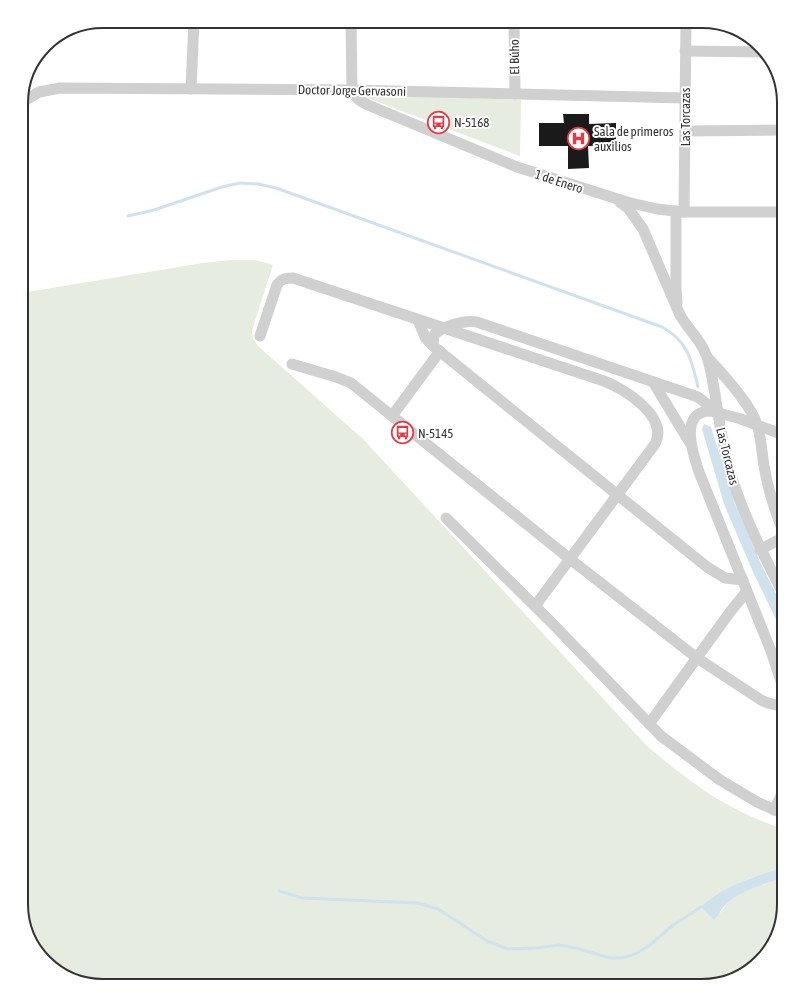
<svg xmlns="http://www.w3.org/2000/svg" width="805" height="1007" font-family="'Asap Condensed',sans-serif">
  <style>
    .green { fill: #e6ecdf }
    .water { fill: #cfe2ee }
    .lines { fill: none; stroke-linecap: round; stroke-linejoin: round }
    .stream { stroke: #cfe2ee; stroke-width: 3 }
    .building { fill: #1a1a1a }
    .minor { stroke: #d0d0d0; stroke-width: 11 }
    .labels { text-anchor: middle; stroke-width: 4; stroke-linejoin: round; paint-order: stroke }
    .street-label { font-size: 13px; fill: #333; stroke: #fff }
    .poi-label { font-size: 13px; fill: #333; stroke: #fff; text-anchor: start }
    .rim { fill: none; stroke: #333; stroke-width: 2 }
  </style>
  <rect width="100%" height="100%" fill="#fff"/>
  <g class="green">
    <polygon points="366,94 521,100 520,156 368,98"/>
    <path d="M231,260H255L273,265L252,330L253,339L258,346L363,439L646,745C689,782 729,812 784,829V867L748,879L718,894L720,913C722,910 725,906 727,903C738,891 768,883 784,878V904L773,945L748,972L702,986H103L66,977L35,950L21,904V293L203,263Z"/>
  </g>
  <g class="water">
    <polygon points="704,424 711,427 735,504 761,564 784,610 784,636 753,572 724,504 702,429"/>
    <path d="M784,867V878C769,882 738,892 727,903C722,908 719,914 714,920L701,907C723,886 755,876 784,867Z"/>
  </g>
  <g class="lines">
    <g class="stream">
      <path d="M128,216L154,210L222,187L240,183L258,184L276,188L662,327C688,341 692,361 698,387"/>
      <polyline points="279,891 302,898 418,903 438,909 487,941 508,949 536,948 559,945 576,948 610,958 622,958 635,954 650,945 672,926 701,907"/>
    </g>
  </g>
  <polygon class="building" points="563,114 589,114 589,124 616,123 616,146 588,146 589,168 568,169 568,146 539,146 539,123 564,123"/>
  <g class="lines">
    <g class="minor">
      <path d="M351,21L352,90C355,98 360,101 368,105L517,167L627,202L657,209L684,212H784"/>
      <polyline points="514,21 515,94"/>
      <polyline points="685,51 764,52"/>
      <polyline points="191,89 194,21"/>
      <polyline points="21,103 39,92 60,88 352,90 685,98"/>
      <polyline points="685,131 784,130"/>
      <path d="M620,202L628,208L643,229L680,315C687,327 698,338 704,350C711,363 712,380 715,394C719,421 723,449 731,475C744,517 764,556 784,595"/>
      <polyline points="676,211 676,287 677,303"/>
      <polyline points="684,212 686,21"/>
      <polyline points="418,320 425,337 433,346 707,567 725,578 743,580"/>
      <path d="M260,336L277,285C281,279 285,278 293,278L604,381C625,389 669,417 655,444L535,606"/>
      <path d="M433,346L434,335C442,326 465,320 477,322L698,397L718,413"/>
      <path d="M708,358C723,374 750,404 757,424C761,437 762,453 764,466C768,489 775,512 784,533"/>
      <polyline points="292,364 336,377 351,383 570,559 697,658 761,700 768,703 784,707"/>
      <polyline points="653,382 690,443"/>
      <polyline points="392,416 440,351"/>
      <path d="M784,435L741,419L711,411C678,411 693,454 699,472L771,651L784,690"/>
      <polyline points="446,518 550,621 661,736 720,780 757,802 784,814"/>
      <polyline points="760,550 780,539 784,539"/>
      <polyline points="649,724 730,612 747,591"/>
      <polyline points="774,810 784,790"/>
    </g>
  </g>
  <defs>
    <symbol id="bus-ring" viewBox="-11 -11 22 22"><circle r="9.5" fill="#fff" stroke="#e63946" stroke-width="1.5"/><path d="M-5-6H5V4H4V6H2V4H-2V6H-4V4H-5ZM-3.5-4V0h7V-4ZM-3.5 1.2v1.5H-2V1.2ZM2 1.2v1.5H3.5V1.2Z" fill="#e63946"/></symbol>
    <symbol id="hospital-ring" viewBox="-11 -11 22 22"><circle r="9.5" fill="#fff" stroke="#e63946" stroke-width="1.5"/><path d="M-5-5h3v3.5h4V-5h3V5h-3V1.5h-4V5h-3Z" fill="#e63946"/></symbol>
  </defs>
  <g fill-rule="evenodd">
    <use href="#bus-ring" x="426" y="110" width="25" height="25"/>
    <use href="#hospital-ring" x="566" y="126" width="25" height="25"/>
    <use href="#bus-ring" x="390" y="420" width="25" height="25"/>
  </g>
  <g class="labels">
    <g class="street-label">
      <text transform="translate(514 57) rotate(-91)" y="5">El Búho</text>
      <text transform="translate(352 90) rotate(1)" y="5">Doctor Jorge Gervasoni</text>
      <text transform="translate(685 117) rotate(-90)" y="5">Las Torcazas</text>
      <text transform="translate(559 181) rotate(18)" y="5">1 de Enero</text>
      <text transform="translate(728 456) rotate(76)" y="5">Las Torcazas</text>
    </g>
    <g class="poi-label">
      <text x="454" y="127">N-5168</text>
      <text x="594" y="136">Sala de primeros<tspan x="594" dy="15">auxilios</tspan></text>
      <text x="418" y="438">N-5145</text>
    </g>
  </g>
  <path d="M0 0H805V1007H0ZM103 28H702A75 75 0 0 1 777 103V904A75 75 0 0 1 702 979H103A75 75 0 0 1 28 904V103A75 75 0 0 1 103 28Z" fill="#fff" fill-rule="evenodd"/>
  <path class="rim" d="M103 28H702A75 75 0 0 1 777 103V904A75 75 0 0 1 702 979H103A75 75 0 0 1 28 904V103A75 75 0 0 1 103 28Z"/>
</svg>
